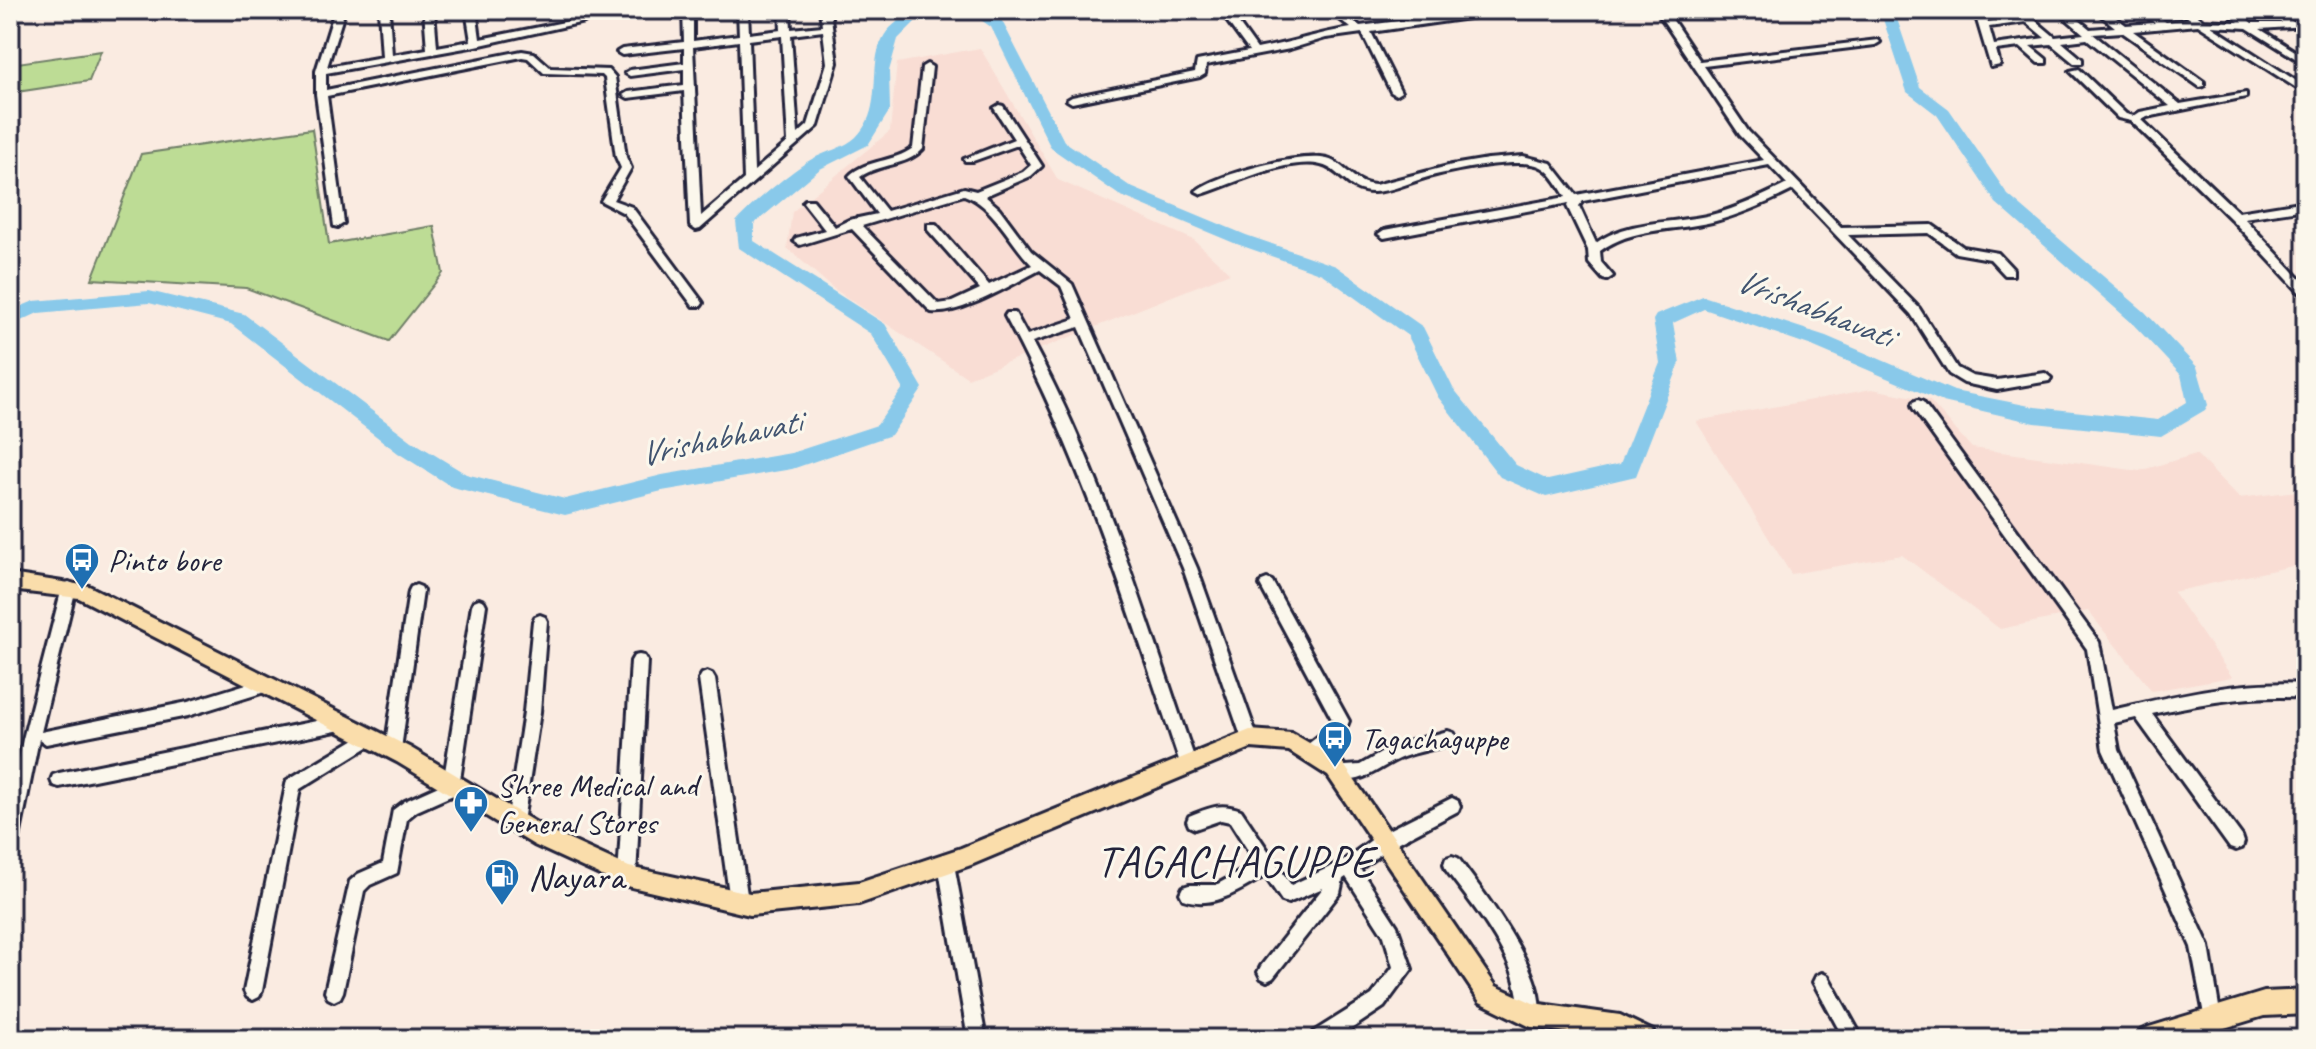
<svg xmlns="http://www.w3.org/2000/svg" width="2316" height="1049" font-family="Caveat,sans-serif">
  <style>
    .built { fill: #f9ddd4 }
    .green { fill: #bddc95; stroke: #707f68; stroke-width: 2 }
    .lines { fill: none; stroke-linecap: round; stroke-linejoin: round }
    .stream { stroke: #6086a4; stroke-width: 3 }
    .river { fill: #89c9ea; fill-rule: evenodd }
    .minor-casing { stroke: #22223b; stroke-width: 6 }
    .major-casing { stroke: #22223b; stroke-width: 6 }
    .minor { fill: #fbf7ec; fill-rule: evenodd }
    .major { fill: #faddab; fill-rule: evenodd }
    .labels { text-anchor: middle; stroke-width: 6; stroke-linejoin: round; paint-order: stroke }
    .poi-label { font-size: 32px; fill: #22223b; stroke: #fbf7ec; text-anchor: start }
    .water-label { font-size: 34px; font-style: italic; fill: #415470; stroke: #fbf7ec }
    .near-poi-label { font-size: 38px; fill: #22223b; stroke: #fbf7ec; text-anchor: start }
    .near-quarter-label { font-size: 44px; letter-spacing: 2px; fill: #22223b; stroke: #fbf7ec }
  </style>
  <rect width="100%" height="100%" fill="#faebe1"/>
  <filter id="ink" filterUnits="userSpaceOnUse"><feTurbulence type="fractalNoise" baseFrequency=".0125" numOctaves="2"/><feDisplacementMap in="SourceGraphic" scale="16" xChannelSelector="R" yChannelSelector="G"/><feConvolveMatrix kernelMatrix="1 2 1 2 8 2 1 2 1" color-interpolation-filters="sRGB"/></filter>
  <g filter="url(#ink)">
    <g class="built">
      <polygon points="980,48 1058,180 1194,240 1230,273 968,378 834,289 787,248 792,212 890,131 897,63"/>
      <polygon points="1872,389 1929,400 1972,448 2139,471 2196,454 2239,498 2306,490 2306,563 2173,592 2232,677 2152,691 2088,611 2000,629 1902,555 1791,574 1696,421"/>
    </g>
    <g class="green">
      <polygon points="101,51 89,81 10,93 10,64"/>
      <polygon points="312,129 329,244 434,226 443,273 389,341 246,288 92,279 141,154"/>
    </g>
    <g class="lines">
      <polyline class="stream" points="977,12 980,10"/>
      <g class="river">
        <path d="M928,10H957L955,13L916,21L898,39L889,71L890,110L868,145L820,169L754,224V241L885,324L923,388L891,435L792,469L662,491L565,515L452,487L398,453L231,324L149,303L38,313L10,326V311L34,301L149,291L244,314L412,441L466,474L565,499L662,475L791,453L877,425L903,388L871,334L739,248L736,222C748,207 795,168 812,159C825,152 846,147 856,137C897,98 844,27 928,10Z"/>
        <polygon points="967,10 985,10 1002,21 1064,141 1131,187 1246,235 1336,266 1423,327 1453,388 1516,465 1548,480 1620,464 1660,363 1653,320 1656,315 1703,296 1826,336 1954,391 2035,407 2158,420 2187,402 2181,375 2131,322 1996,203 1937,115 1907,92 1880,10 1894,10 1920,87 1949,109 2008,195 2145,312 2197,367 2208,405 2205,410 2161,436 2035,423 1943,402 1812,346 1704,309 1673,323 1680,363 1636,476 1546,497 1500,477 1438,397 1408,336 1322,274 1234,243 1119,195 1051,148 991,27"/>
      </g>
      <defs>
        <g id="minor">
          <polygon points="335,10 345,10 327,67 382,57 379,10 389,10 392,55 427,49 424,10 434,10 437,47 471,41 466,10 476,10 480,39 584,18 584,22 476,46 326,73 326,90 522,51 534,53 551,68 609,70 615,77 626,157 631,168 613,200 632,207 701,300 703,303 701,306 693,306 624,213 601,201 621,168 616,157 605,78 602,75 544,73 528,58 522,57 327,96 344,223 338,227 334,226 316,94 316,71"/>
          <path d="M683,10H693V41L739,35L738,10H748L749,34L781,30L780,10H790L791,29L822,26L820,10H830L837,63L818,126L700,229L696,230L690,226L684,91L628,98L623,95L628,92L684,85V69L630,76L625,73L630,70L684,63V48L622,55L617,52L622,49L684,42ZM823,31L827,63L808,125L798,134L791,35ZM782,36L788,142L754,171L749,40ZM739,41L744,179L701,216L693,47Z"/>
          <polygon points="892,10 908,10 903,13"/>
          <path d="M1219,10H1229L1257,49C1289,43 1319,33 1351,28L1328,10H1339L1360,26L1484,10H1509L1504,13L1371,32L1401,92L1396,95L1391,92L1362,33L1326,38L1290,49L1206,65L1205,74L1200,77L1072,103L1067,100L1072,97L1195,72L1197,61L1249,51Z"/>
          <path d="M1656,10H1666L1700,61L1878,40L1880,42L1875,45L1704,66L1748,131L1841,227L1932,225L1963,247L1998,253L2013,269V275H2005L1990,259L1956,253L1929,233L1848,235L1919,308L1957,368L1972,376L1997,380L2045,373L2051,378L2049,381L1997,390L1964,383L1949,374L1911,314L1793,190C1767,203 1740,215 1712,222C1674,231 1632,227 1600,251L1601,262L1613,276L1607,280L1603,279L1589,263L1588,250L1567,206L1569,203L1384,238L1378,234L1384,230L1566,197C1560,188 1553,174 1543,168C1524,155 1451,171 1428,177C1410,182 1393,191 1374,192C1347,193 1342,170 1321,165C1288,157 1233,184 1202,194L1196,191C1217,174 1301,152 1327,159C1346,164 1353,184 1375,185L1452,165L1488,159L1523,156L1551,163L1576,195L1764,160L1740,135ZM1769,165L1787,184C1763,196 1738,208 1711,215C1674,224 1629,219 1596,243L1579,206L1583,201Z"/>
          <path d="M1974,10H1984L1987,22L2020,17L2012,10H2023L2055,37L2084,34L2056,10H2067L2090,29L2115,27L2094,10H2105L2126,25L2155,23L2139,10H2150L2166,22L2190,19L2179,10H2190L2203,20L2239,22L2225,10H2236L2252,23H2282L2265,10H2276L2293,22L2306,20V26L2260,29L2306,58V65L2247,28L2211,26L2306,87V94L2198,25L2133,31L2204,82V86L2200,87L2122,32L2093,34L2180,104L2246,93V97L2147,117L2142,120L2238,212L2306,201V209L2244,218L2306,285V296L2302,295L2231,219L2131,121L2118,118L2070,71L2079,69L2126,114L2134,116L2140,112L2170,106L2087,39L2062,42L2082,59V63H2074L2051,44L2030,46L2046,59V63H2038L2020,47L1996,50L2000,65L1991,67ZM2026,22L2045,38L1994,45L1989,27Z"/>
          <path d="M927,64L932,67L923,149C906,167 880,163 860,177L887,211L964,188L976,191L1023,172L1031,165L1018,145L973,161H965L964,159L1014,139L994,108L999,105L1003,106L1042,166L1031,176L985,196L999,208L1031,251L1072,284L1197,568L1258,739L1256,744L1250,746L1244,744L1242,739L1183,568L1079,327L1032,342C1104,475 1147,621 1196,763L1194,768L1188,770L1182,768L1180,763C1128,608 1083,461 1005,316L1007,313H1015L1027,335L1075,319L1061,286L1040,270C1012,284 960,316 931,312L852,229L800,245L794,241L796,238L825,230L803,202L805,200H813L835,227L849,220L877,214L849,176C866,159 893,163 913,148L922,67ZM964,195C995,206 1009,242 1032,265L989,285L936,224H928V230L980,289L952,302L938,304L862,226Z"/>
          <path d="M1918,400L1923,402L2099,642L2112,710C2177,695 2239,680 2306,684V698C2253,694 2203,703 2152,714L2242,836L2244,842L2242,848L2236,850L2230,848L2136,718L2114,723L2119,750L2209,946L2221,1019L2218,1025L2212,1028L2206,1025L2191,947L2103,750L2087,649L1913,408L1912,405L1913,402Z"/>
          <polygon points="1267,579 1272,581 1349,721 1343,736 1309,760 1303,758 1301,753 1303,748 1331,726 1333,721 1260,585 1262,581"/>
          <polygon points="69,582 74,584 76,588 41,732 188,702 266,678 271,680 274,685 271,690 188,716 46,744 39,739 18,843 16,849 10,851 10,802 23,739 62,588 64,584"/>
          <polygon points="416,585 421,587 423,591 401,749 399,754 393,756 387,754 385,749 409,591 411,587"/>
          <polygon points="479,599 484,601 486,605 460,780 464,786 462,791 417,811 407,819 397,873 370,885 364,891 343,992 340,998 334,1001 328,998 325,992 350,881 358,874 383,863 393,810 405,801 443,784 472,605 474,601"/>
          <polygon points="540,615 545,617 547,621 540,712 523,822 521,827 515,830 509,827 507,822 524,712 533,621 535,617"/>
          <polygon points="639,655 644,656 647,661 636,877 633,883 627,885 621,883 618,877 631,661 634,656"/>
          <polygon points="707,672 712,674 715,679 748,901 745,907 739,909 733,907 730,901 699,679 702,674"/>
          <polygon points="341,716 347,718 349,723 347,728 341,730 59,787 53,785 51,780 53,775 59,773"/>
          <polygon points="370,730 376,732 378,737 376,742 300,789 262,991 259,997 253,1000 247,997 244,991 287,780"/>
          <path d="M1448,731L1454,733L1456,738L1454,743C1437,749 1419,751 1403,757C1377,767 1363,788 1331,777L1329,772L1331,767L1360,765L1393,746Z"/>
          <path d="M1452,798L1458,801L1460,806L1458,811L1390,847L1360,869L1397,926L1412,969L1384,1007L1336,1039H1311L1313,1032L1372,995L1393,967L1384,936L1346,877L1343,879L1340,893L1273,978L1267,981L1261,978L1258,972L1261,966L1323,888L1288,903L1282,901L1265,876C1240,890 1213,910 1183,899L1180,893L1183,887L1189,885H1216L1256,863L1230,822L1221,820L1195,829L1189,826L1187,821L1189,816C1209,808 1220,802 1241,810L1291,885L1343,861L1378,835Z"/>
          <polygon points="946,856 952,858 954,864 986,1039 968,1039 938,864 940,858"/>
          <path d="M1452,856L1458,858C1482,890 1554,982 1537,1021L1531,1024L1525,1021C1518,1006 1518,988 1512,972C1497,934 1470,902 1446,870L1444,864L1446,858Z"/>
          <polygon points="1822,973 1828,976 1863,1039 1844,1039 1813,982 1816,976"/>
        </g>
        <g id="major">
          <polygon points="10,574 89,586 411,748 550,831 629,867 750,893 859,882 961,848 1250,730 1292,733 1342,762 1496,986 1533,1003 1620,1015 1653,1031 1657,1039 1619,1039 1531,1027 1480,1002 1328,776 1289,751 1251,748 971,865 859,904 750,915 619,884 534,845 397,762 79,598 10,590"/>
          <polygon points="2306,990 2306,1014 2264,1016 2188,1039 2137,1039 2141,1031 2149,1027 2264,992"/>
        </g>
      </defs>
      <use href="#minor" class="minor-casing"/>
      <use href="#major" class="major-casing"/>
      <use href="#minor" class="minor"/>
      <use href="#major" class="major"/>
    </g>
  </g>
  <defs>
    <symbol id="bus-pin" viewBox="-11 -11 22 30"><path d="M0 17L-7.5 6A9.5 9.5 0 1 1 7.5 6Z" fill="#1f6fb2" stroke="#fbf7ec"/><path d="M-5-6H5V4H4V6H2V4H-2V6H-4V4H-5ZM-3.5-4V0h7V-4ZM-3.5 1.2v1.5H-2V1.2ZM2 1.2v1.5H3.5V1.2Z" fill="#fff"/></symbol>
    <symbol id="pharmacy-pin" viewBox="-11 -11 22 30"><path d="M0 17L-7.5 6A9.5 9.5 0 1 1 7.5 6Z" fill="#1f6fb2" stroke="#fbf7ec"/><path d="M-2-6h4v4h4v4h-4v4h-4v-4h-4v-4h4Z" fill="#fff"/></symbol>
    <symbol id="fuel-pin" viewBox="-11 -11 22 30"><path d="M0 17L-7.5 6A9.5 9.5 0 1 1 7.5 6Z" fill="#1f6fb2" stroke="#fbf7ec"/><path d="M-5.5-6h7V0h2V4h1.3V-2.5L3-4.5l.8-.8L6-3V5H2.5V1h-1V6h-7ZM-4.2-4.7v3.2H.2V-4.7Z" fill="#fff"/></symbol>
  </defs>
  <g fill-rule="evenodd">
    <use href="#bus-pin" x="62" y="540" width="40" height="54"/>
    <use href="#bus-pin" x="1315" y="718" width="40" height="54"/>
    <use href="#pharmacy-pin" x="451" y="783" width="40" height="54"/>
    <use href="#fuel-pin" x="482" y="856" width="40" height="54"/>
  </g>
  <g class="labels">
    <g class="poi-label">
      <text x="108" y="571">Pinto bore</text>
      <text x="1361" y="749">Tagachaguppe</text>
      <text x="497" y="796">Shree Medical and<tspan x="497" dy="37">General Stores</tspan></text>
    </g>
    <g class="water-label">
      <text transform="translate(1815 307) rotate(21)" y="12">Vrishabhavati</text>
      <text transform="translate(720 437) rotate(-12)" y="12">Vrishabhavati</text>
    </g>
    <g class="near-poi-label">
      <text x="528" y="889">Nayara</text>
    </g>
    <g class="near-quarter-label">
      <text x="1236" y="876">TAGACHAGUPPE</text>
    </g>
  </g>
  <rect width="2316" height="1049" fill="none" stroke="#fbf7ec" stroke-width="40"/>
  <rect x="20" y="20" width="2276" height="1009" fill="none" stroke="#22223b" stroke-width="3" filter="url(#ink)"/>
</svg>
